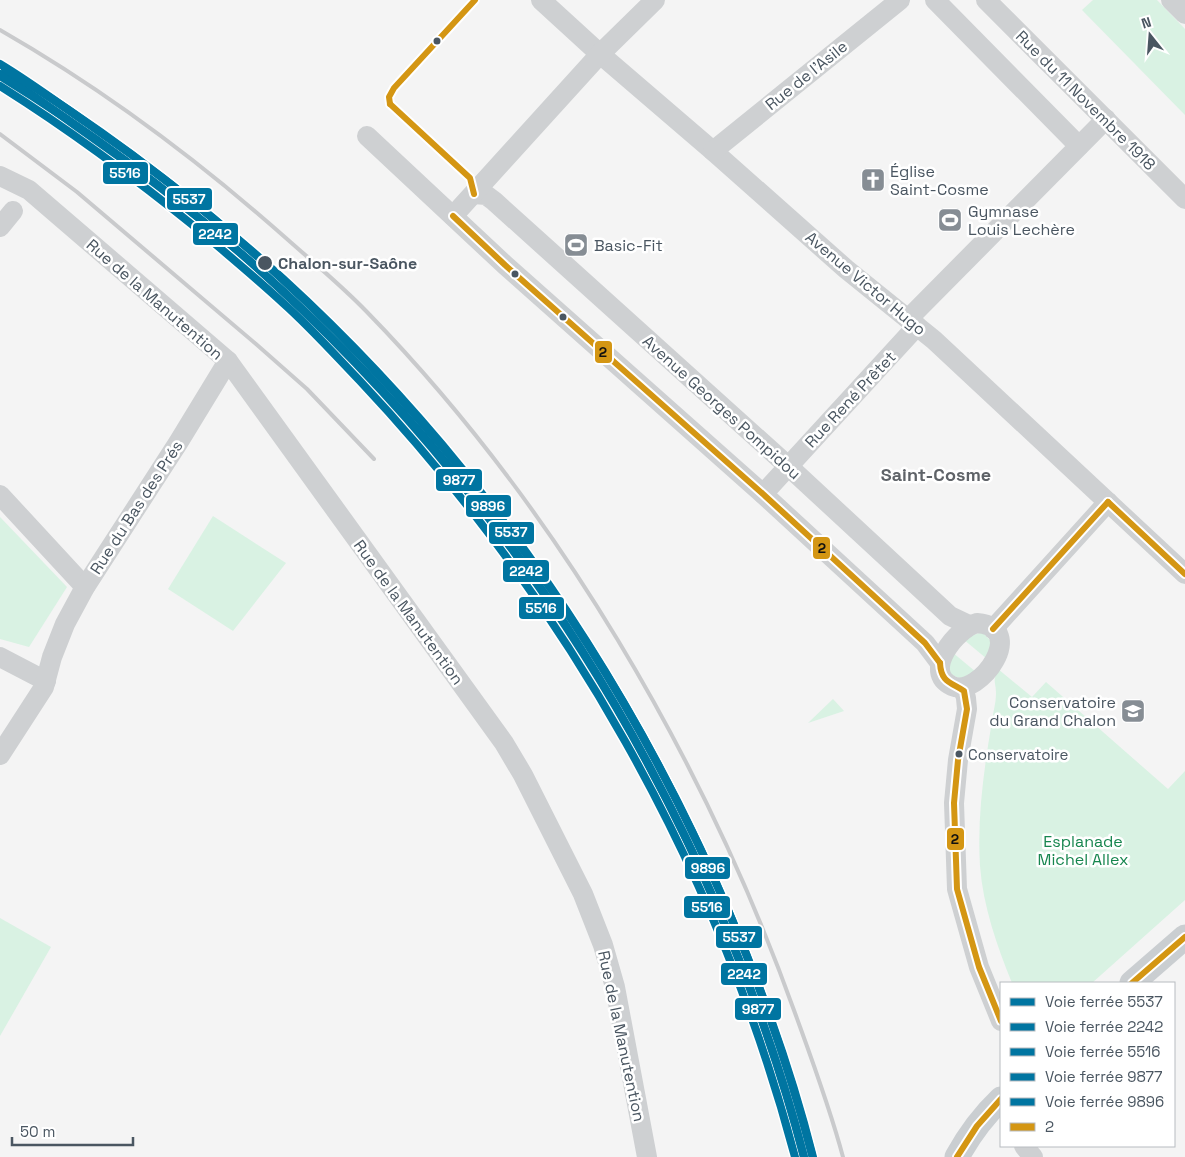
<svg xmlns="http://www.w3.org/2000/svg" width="1185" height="1157" font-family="'Space Grotesk',sans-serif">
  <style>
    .green { fill: #d9f2e3 }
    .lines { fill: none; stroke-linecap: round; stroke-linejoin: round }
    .minor { stroke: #ced0d2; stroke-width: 20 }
    .major { stroke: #caced1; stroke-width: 25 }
    .rail { stroke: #c9cacc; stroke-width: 4 }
    .bus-1-casing { stroke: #fff; stroke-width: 10 }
    .bus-1 { stroke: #d49613; stroke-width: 6 }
    .rail-1-casing { stroke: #fff; stroke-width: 11 }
    .rail-2-casing { stroke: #fff; stroke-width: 11 }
    .rail-3-casing { stroke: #fff; stroke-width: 11 }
    .rail-4-casing { stroke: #fff; stroke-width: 11 }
    .rail-5-casing { stroke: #fff; stroke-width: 11 }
    .rail-1 { stroke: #0075a1; stroke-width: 8 }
    .rail-2 { stroke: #0075a1; stroke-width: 8 }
    .rail-3 { stroke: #0075a1; stroke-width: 8 }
    .rail-4 { stroke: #0075a1; stroke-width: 8 }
    .rail-5 { stroke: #0075a1; stroke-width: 8 }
    .bus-dot { fill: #4a5661; stroke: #fff; stroke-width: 2 }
    .labels { text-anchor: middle; stroke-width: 5; stroke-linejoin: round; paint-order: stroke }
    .bus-label { font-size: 15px; fill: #4a5661; stroke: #fff; text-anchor: start }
    .street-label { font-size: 16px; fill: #4a5661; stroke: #fff }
    .poi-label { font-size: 16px; fill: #4a5661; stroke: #fff; text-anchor: start }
    .stop-label { font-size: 16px; font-weight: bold; fill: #4a5661; stroke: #fff; text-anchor: start }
    .park-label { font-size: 16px; fill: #17864f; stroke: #fff }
    .neighbourhood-label { font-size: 18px; font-weight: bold; fill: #5f6368; stroke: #fff }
    .line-badge { stroke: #fff; stroke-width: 2 }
    .badge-label { font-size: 14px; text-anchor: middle; font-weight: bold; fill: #fff }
    .pale-badge-label { font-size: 14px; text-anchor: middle; font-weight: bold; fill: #111 }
  </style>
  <rect width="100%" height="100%" fill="#f4f4f4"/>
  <g class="green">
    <polygon points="1093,0 1157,0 1185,29 1185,115 1082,10"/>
    <polygon points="213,516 286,563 233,631 168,589"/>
    <polygon points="0,517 67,587 29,647 0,639"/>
    <polygon points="982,632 992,642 987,659 963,639"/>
    <polygon points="952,652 976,672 963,680 950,674 947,658"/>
    <path d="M998,669L1032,697L1046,682L1168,789L1185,771V900L1092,983H1012C997,946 983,906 980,866C977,817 984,769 992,721C993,712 996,703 996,694C996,681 992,683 998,669Z"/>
    <polygon points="833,699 844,711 808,723"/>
    <polygon points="0,918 51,947 0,1036"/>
  </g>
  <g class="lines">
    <g class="minor">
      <polyline points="541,0 600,54 713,151 846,269 934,340 1185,574"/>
      <polyline points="935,0 1079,146"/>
      <polyline points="986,0 1185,199"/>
      <polyline points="1171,0 1185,14"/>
      <polyline points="367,136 505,265 763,494 925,643 940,663"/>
      <polyline points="713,151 900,0"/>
      <polyline points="0,176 29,190 228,361 504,743 523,775 583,894 603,945 615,987 647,1157"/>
      <polyline points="474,194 486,195 494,201 788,466 950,616 969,625"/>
      <polyline points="453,216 600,54 655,0"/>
      <polyline points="0,227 13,211"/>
      <polyline points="908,319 1106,119"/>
      <polyline points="763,494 917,326"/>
      <polyline points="0,495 85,587"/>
      <path d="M977,623C1029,627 980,698 952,686C921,672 957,628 977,623Z"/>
      <polyline points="993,629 1108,502"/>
      <polyline points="0,657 46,681"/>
      <polyline points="959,688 964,691 966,698 967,709 958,760 954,803 957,889 979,967 1001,1021"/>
      <polyline points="0,755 44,687 52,657 65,624 85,587 178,443 228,361"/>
      <polyline points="1024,1146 1033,1157"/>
    </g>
    <g class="major">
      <polyline points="1132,983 1185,937"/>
      <path d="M957,1157C969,1135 983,1116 1001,1099"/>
    </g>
    <g class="rail">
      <path d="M0,30C103,89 198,160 287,239C314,263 342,286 367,312C556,506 704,759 795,1013C812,1060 830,1108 843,1157"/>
      <polyline points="0,134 77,192 256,344 307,389 374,459"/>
    </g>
    <defs>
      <g id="bus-1">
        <polyline points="390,104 389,97 394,88 475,0"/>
        <polyline points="390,104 470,178 474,194"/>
        <polyline points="453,216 505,265 763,494 925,643 940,663"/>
        <polyline points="1108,502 1185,574"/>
        <polyline points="993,629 1108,502"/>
        <path d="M940,663C941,682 950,682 964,691L967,709L958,760L954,803L957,889L979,967L1001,1021"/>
        <polyline points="1132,983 1185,937"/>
        <polyline points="957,1157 977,1126 1001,1099"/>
      </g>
    </defs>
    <use href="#bus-1" class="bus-1-casing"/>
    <use href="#bus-1" class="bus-1"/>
    <defs>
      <path id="rail-1" d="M0,64C30,82 58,103 87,123C356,308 561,554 700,848C747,948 786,1050 813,1157"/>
      <path id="rail-2" d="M0,76C392,316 687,713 804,1157"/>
      <path id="rail-3" d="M0,86C70,130 136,179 200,231C228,255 256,278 283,303C310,327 335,355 360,381C565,599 718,867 795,1157"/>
      <path id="rail-4" d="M0,74C28,91 54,110 80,129C348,314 553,557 692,851C738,950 777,1051 804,1157"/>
      <path id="rail-5" d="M5,69C398,310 695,708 812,1155"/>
    </defs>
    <use href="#rail-1" class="rail-1-casing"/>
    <use href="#rail-2" class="rail-2-casing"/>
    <use href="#rail-3" class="rail-3-casing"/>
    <use href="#rail-4" class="rail-4-casing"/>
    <use href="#rail-5" class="rail-5-casing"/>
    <use href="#rail-1" class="rail-1"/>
    <use href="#rail-2" class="rail-2"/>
    <use href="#rail-3" class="rail-3"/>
    <use href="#rail-4" class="rail-4"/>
    <use href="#rail-5" class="rail-5"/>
  </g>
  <defs>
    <symbol id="church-square" viewBox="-11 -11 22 22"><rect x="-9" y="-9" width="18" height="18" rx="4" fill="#868d94" stroke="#fff"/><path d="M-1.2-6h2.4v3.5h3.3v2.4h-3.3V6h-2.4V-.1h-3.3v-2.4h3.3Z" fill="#fff"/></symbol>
    <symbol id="stadium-square" viewBox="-11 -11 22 22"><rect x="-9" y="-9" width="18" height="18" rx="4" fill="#868d94" stroke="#fff"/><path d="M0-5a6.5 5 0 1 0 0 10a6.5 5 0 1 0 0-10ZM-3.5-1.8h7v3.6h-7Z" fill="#fff"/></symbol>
    <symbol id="university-square" viewBox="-11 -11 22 22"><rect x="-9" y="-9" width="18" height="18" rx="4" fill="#868d94" stroke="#fff"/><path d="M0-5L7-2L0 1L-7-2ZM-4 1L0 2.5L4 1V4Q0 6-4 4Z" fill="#fff"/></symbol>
  </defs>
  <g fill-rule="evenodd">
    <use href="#church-square" x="859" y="166" width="28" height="28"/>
    <use href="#stadium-square" x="936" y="206" width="28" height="28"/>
    <use href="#stadium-square" x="562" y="231" width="28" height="28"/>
    <use href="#university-square" x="1119" y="697" width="28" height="28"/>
  </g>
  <g class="bus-dot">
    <circle cx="437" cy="41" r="4.5"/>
    <circle cx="265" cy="263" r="8"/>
    <circle cx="515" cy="274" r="4.5"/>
    <circle cx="563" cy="317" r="4.5"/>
    <circle cx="959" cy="754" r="4.5"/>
  </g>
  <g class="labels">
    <g class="bus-label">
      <text x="968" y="760">Conservatoire</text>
    </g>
    <g class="street-label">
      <text transform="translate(806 75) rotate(-39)" y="6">Rue de l'Asile</text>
      <text transform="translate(1086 100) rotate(45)" y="6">Rue du 11 Novembre 1918</text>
      <text transform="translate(866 283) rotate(40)" y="6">Avenue Victor Hugo</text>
      <text transform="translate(155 299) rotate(41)" y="6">Rue de la Manutention</text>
      <text transform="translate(850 399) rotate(-47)" y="6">Rue René Prêtet</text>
      <text transform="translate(722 407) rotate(42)" y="6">Avenue Georges Pompidou</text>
      <text transform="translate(136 507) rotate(-57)" y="6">Rue du Bas des Prés</text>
      <text transform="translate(409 612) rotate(54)" y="6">Rue de la Manutention</text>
      <text transform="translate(622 1036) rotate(78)" y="6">Rue de la Manutention</text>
    </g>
    <g class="poi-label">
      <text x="890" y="177">Église<tspan x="890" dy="18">Saint-Cosme</tspan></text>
      <text x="968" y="217">Gymnase<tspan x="968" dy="18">Louis Lechère</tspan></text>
      <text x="594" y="251">Basic-Fit</text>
      <text x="1116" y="708" text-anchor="end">Conservatoire<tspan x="1116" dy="18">du Grand Chalon</tspan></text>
    </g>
    <g class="stop-label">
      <text x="278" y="269">Chalon-sur-Saône</text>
    </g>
    <g class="park-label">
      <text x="1083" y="847">Esplanade<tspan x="1083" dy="18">Michel Allex</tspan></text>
    </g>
    <g class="neighbourhood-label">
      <text x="936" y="481">Saint-Cosme</text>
    </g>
  </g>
  <g class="line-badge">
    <rect x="102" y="161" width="47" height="24" rx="5" fill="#0075a1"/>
    <rect x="166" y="187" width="47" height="24" rx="5" fill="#0075a1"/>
    <rect x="192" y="222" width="47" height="24" rx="5" fill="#0075a1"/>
    <rect x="594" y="340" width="19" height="24" rx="5" fill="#d49613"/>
    <rect x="435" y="468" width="48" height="24" rx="5" fill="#0075a1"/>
    <rect x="465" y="494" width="47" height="24" rx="5" fill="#0075a1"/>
    <rect x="488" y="521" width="47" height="24" rx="5" fill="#0075a1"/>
    <rect x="812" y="536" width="19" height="24" rx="5" fill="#d49613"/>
    <rect x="502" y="559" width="48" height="24" rx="5" fill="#0075a1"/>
    <rect x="518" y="596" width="47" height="24" rx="5" fill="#0075a1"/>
    <rect x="946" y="827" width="19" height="24" rx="5" fill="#d49613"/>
    <rect x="684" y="856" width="47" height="24" rx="5" fill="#0075a1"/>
    <rect x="683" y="895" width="48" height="24" rx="5" fill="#0075a1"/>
    <rect x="715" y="925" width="48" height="24" rx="5" fill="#0075a1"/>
    <rect x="720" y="962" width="48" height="24" rx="5" fill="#0075a1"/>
    <rect x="734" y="997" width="48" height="24" rx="5" fill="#0075a1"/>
  </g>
  <g class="badge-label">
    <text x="125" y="178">5516</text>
    <text x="189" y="204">5537</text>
    <text x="215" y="239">2242</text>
    <text x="459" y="485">9877</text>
    <text x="488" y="511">9896</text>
    <text x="511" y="537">5537</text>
    <text x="526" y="576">2242</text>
    <text x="541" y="613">5516</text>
    <text x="708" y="873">9896</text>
    <text x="707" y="912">5516</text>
    <text x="739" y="942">5537</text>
    <text x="744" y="979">2242</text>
    <text x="758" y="1014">9877</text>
  </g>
  <g class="pale-badge-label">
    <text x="603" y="357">2</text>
    <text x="822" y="553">2</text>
    <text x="955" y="844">2</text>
  </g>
  <rect x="1000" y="982" width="175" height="165" fill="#ffffff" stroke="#b7bbc0"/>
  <rect x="1010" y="998" width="25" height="8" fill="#0075a1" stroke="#b7bbc0"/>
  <text x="1045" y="1007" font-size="15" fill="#4a5661">Voie ferrée 5537</text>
  <rect x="1010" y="1023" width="25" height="8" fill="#0075a1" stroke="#b7bbc0"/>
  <text x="1045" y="1032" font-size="15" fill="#4a5661">Voie ferrée 2242</text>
  <rect x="1010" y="1048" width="25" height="8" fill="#0075a1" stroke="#b7bbc0"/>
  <text x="1045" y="1057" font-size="15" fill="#4a5661">Voie ferrée 5516</text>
  <rect x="1010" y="1073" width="25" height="8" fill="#0075a1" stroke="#b7bbc0"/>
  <text x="1045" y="1082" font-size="15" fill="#4a5661">Voie ferrée 9877</text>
  <rect x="1010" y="1098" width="25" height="8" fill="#0075a1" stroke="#b7bbc0"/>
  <text x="1045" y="1107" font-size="15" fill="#4a5661">Voie ferrée 9896</text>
  <rect x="1010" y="1123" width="25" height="8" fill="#d49613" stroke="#b7bbc0"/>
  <text x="1045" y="1132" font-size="15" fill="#4a5661">2</text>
  <g transform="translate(1150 35) rotate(343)" stroke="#ffffff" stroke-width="4" paint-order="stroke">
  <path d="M0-4L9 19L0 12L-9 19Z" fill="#4a5661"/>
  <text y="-8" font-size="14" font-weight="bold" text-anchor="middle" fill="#4a5661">N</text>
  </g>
  <path d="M12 1137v8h121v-8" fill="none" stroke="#4a5661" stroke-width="2.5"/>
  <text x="20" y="1137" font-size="15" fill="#4a5661" stroke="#ffffff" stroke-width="4" paint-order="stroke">50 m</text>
</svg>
